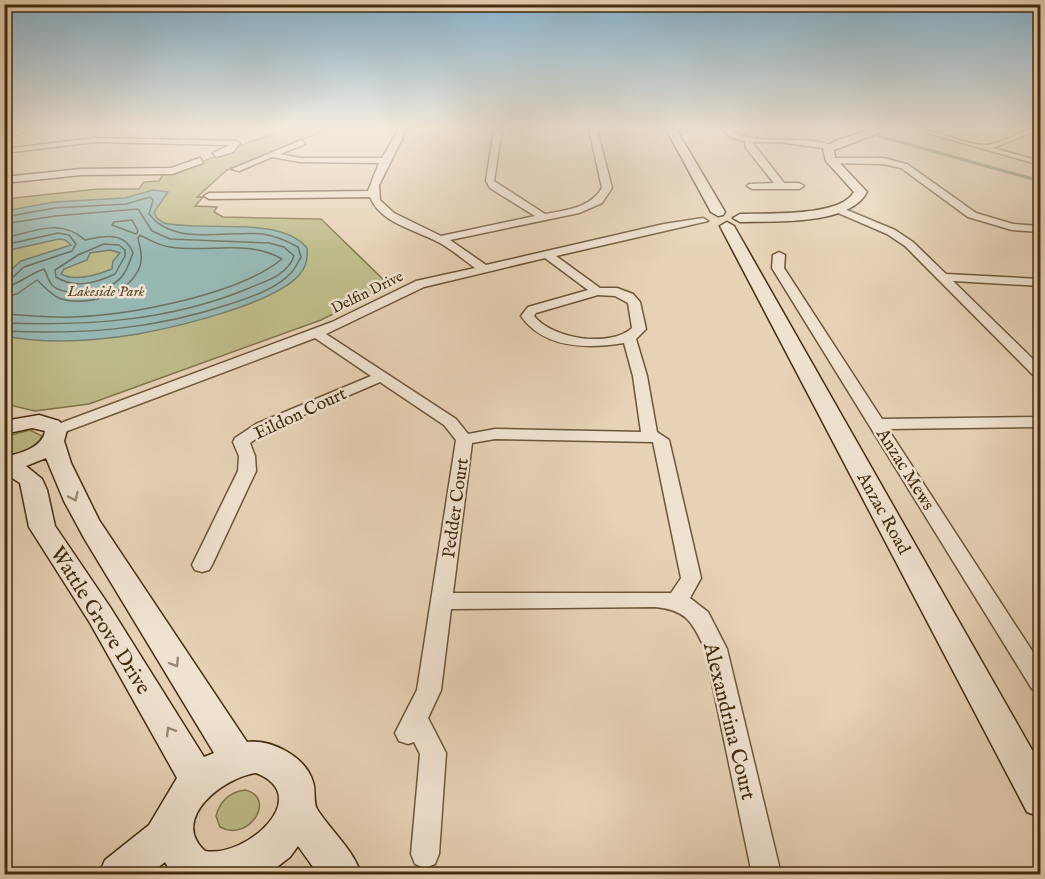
<svg xmlns="http://www.w3.org/2000/svg" width="1045" height="879" font-family="'IM FELL English',serif">
  <style>
    .green { fill: #bdba89; stroke: #80744c; stroke-width: 1.5 }
    .water { fill: #97b7b2; stroke: #768070; stroke-width: 1.5; fill-rule: evenodd }
    .lines { fill: none; stroke-linecap: round; stroke-linejoin: round }
    .shore { stroke: #6e7260; stroke-width: 1.5 }
    .stream { stroke: #768070; stroke-width: 3 }
    .street-casing { stroke: #6d5638; stroke-width: 3 }
    .secondary-casing { stroke: #442d0e; stroke-width: 3 }
    .street { fill: #efe2d0; fill-rule: evenodd }
    .secondary { fill: #efe2d0; fill-rule: evenodd }
    .oneway { stroke: #9a886f }
    .labels { text-anchor: middle; stroke-width: 5; stroke-linejoin: round; paint-order: stroke }
    .far-park-label { font-size: 15px; font-style: italic; fill: #5c4927; stroke: #efe2d0 }
    .far-street-label { font-size: 15px; fill: #442d0e; stroke: #efe2d0 }
    .street-label { font-size: 18px; fill: #442d0e; stroke: #efe2d0 }
    .near-street-label { font-size: 21px; fill: #442d0e; stroke: #efe2d0 }
  </style>
  <rect width="100%" height="100%" fill="#e7d2b6"/>
  <filter id="stains"><feTurbulence type="fractalNoise" baseFrequency=".00333" numOctaves="4"/><feColorMatrix values="0 0 0 0 .2 0 0 0 0 .09 0 0 0 0 .02 0 0 0 .5 -.17"/></filter>
  <radialGradient id="worn" r=".72"><stop offset=".6" stop-color="#630" stop-opacity="0"/><stop offset="1" stop-color="#630" stop-opacity=".3"/></radialGradient>
  <g class="green">
    <polygon points="328,129 227,170 197,197 203,197 195,206 217,207 214,212 223,217 321,219 390,286 321,320 89,404 35,411 5,404 5,199 98,189 139,189 144,182 159,181 164,173 190,167 252,141 284,131"/>
    <path d="M30,430L42,436C36,450 19,455 5,455L4,437Z"/>
    <path d="M245,790C278,798 248,843 220,827L216,816C220,801 230,792 245,790Z"/>
  </g>
  <path class="water" d="M153,190L168,192L154,212L157,218L164,223C202,232 281,215 307,248C308,258 307,266 300,274C275,304 176,327 138,334C96,341 46,344 5,336V275L21,261L71,245L65,240L59,239L5,251V211L54,202L125,198ZM110,250L120,253L113,261L112,269C97,275 76,282 61,274L64,269L87,260L90,253Z"/>
  <g class="lines">
    <g class="shore">
      <path d="M4,217L55,208L126,204L150,197L153,200L149,214C174,247 228,230 263,234C276,236 287,241 298,247L301,257C298,262 295,269 291,273C276,289 251,297 230,304C156,329 82,335 4,331"/>
      <polygon points="132,220 138,231 136,234 112,225 114,222"/>
      <path d="M4,224L55,216L138,209L152,231L170,239L269,243L284,247L294,256C287,276 265,281 247,289C169,321 88,326 4,323"/>
      <path d="M4,238C33,232 60,217 85,240C103,236 125,231 133,253C130,260 128,269 123,275C112,292 69,299 53,286C48,281 47,274 44,269C29,274 19,284 4,288"/>
      <path d="M104,244L119,245L125,250V256L115,274C96,283 75,289 56,277L55,270L78,255Z"/>
      <polyline points="4,245 58,233 69,235 76,244 72,251 24,267 12,278 4,280"/>
      <path d="M4,297L17,294L37,280C44,286 50,294 59,298C85,308 131,294 140,266C143,256 140,248 138,238L140,235C150,240 159,246 170,247C207,253 248,239 282,259C238,295 130,315 73,317C50,318 27,315 4,314"/>
    </g>
    <g class="stream">
      <polyline points="854,129 859,131"/>
      <polyline points="879,136 1040,181"/>
    </g>
    <defs>
      <g id="street">
        <polygon points="20,129 26,131 4,140 4,135"/>
        <path d="M399,129H407L379,185L380,200L394,213L441,236L535,216L490,188L486,181L494,129H502L494,181L545,214C567,210 590,208 602,188L589,129H597L612,188L602,203L579,213L450,240L486,265L664,224L703,218L708,221L556,256L600,288H617L633,294L640,302L646,329L636,339L647,376L657,432L669,440L701,578L690,598L708,612L727,649L781,874H752L705,649C692,622 687,610 655,607L451,609L441,690L428,718L446,753L439,854L435,864L425,868L415,864L411,854L420,754L414,742L408,744L399,741L395,733L417,690L456,440L444,425L380,382L268,430L250,443L255,456L256,471L212,565L209,570L202,572L195,570L192,565L238,471L239,456L233,442L235,438L256,424L371,376L315,338L62,433L56,435L48,430L50,427L332,322L416,281L475,268C463,259 452,250 440,243C417,230 381,224 370,197L209,199L204,196L209,193L368,191L379,163L300,162L272,157L239,171L232,169L302,140L305,144L280,154L300,158H382ZM545,258L588,290L528,307L521,316C544,349 587,349 624,343L633,376L641,432L495,429L468,434L456,419L326,334L424,287ZM598,295L615,296L628,303L632,328C610,348 552,339 534,316L536,313ZM495,439L653,442L681,578L671,593H453L472,443Z"/>
        <path d="M723,129H731C751,149 809,132 834,147L830,149L779,142H752L784,183H799L804,186L799,189H752L747,186L749,184L774,183L746,148L745,141L730,137Z"/>
        <path d="M913,129C935,129 971,147 987,145C1006,142 1021,129 1040,129L993,148L1040,161V165Z"/>
        <polygon points="95,138 236,141 240,143 233,152 216,157 213,153 230,145 95,142 4,153 4,149"/>
        <polygon points="200,158 203,163 172,174 81,175 4,183 4,177 81,169 171,168"/>
        <polygon points="832,158 883,158 907,164 976,213 1013,224 1040,226 1040,232 1012,230 968,217 901,168 883,164 829,163"/>
        <polygon points="836,208 842,208 895,230 913,242 946,274 1040,279 1040,286 953,281 1040,366 1040,378 1035,377 905,246 887,234 836,212"/>
        <polygon points="779,252 785,255 784,268 882,419 1040,417 1040,427 888,429 1040,663 1040,692 1032,689 772,268 773,255"/>
      </g>
      <g id="secondary">
        <polygon points="666,129 676,129 725,212 723,215 718,216 711,212"/>
        <path d="M873,129H889L834,150L835,158L867,192C849,226 774,221 740,222L733,218L740,214C766,213 841,217 854,192L826,161L823,149L835,141Z"/>
        <polygon points="727,222 734,226 1040,764 1040,817 1027,812 720,226"/>
        <path d="M39,415L59,421L67,430L64,441L71,463L99,520L247,742C272,739 306,757 313,782C316,790 313,802 317,809C331,831 353,849 361,874H318L298,846L290,857L268,874H172L165,862L150,874H99L105,860L149,825L177,778L90,623L29,527L20,483L4,473V457C18,454 43,448 45,431L32,428L4,434V421ZM46,458L64,501L84,538L214,753L204,757L110,607L55,526L47,490L42,479L26,466ZM256,773C315,796 247,858 205,851C169,819 224,777 256,773Z"/>
      </g>
    </defs>
    <use href="#street" class="street-casing"/>
    <use href="#secondary" class="secondary-casing"/>
    <use href="#street" class="street"/>
    <use href="#secondary" class="secondary"/>
  </g>
  <defs><path id="oneway-chevron" d="M-2-3.5L2.5 0L-2 3.5" fill="none" stroke-width="1.6" stroke-linecap="round" stroke-linejoin="round" transform="scale(1.5)"/></defs>
  <g class="oneway">
    <use href="#oneway-chevron" transform="translate(74 497) rotate(65)"/>
    <use href="#oneway-chevron" transform="translate(175 663) rotate(58)"/>
    <use href="#oneway-chevron" transform="translate(170 731) rotate(-121)"/>
  </g>
  <linearGradient id="sky" x2="0" y2="1"><stop stop-color="#87b5d2"/><stop offset="0.51" stop-color="#f4ebde"/><stop offset="1" stop-color="#f4ebde" stop-opacity="0"/></linearGradient>
  <rect width="1045" height="252" fill="url(#sky)"/>
  <g class="labels">
    <g class="far-park-label">
      <text x="106" y="296">Lakeside Park</text>
    </g>
    <g class="far-street-label">
      <text transform="translate(367 292) rotate(-26)" y="5">Delfin Drive</text>
    </g>
    <g class="street-label">
      <text transform="translate(300 413) rotate(-25)" y="6">Eildon Court</text>
      <text transform="translate(906 469) rotate(58)" y="6">Anzac Mews</text>
      <text transform="translate(455 508) rotate(-82)" y="6">Pedder Court</text>
      <text transform="translate(884 513) rotate(61)" y="6">Anzac Road</text>
    </g>
    <g class="near-street-label">
      <text transform="translate(101 620) rotate(58)" y="7">Wattle Grove Drive</text>
      <text transform="translate(730 721) rotate(76)" y="7">Alexandrina Court</text>
    </g>
  </g>
  <rect width="1045" height="879" fill="none" stroke="#e7d2b6" stroke-width="24"/>
  <rect x="6" y="6" width="1033" height="867" fill="none" stroke="#442d0e" stroke-width="3"/>
  <rect x="12" y="12" width="1021" height="855" fill="none" stroke="#442d0e" stroke-width="1.5"/>
  <rect width="100%" height="100%" filter="url(#stains)"/>
  <rect width="100%" height="100%" fill="url(#worn)"/>
</svg>
